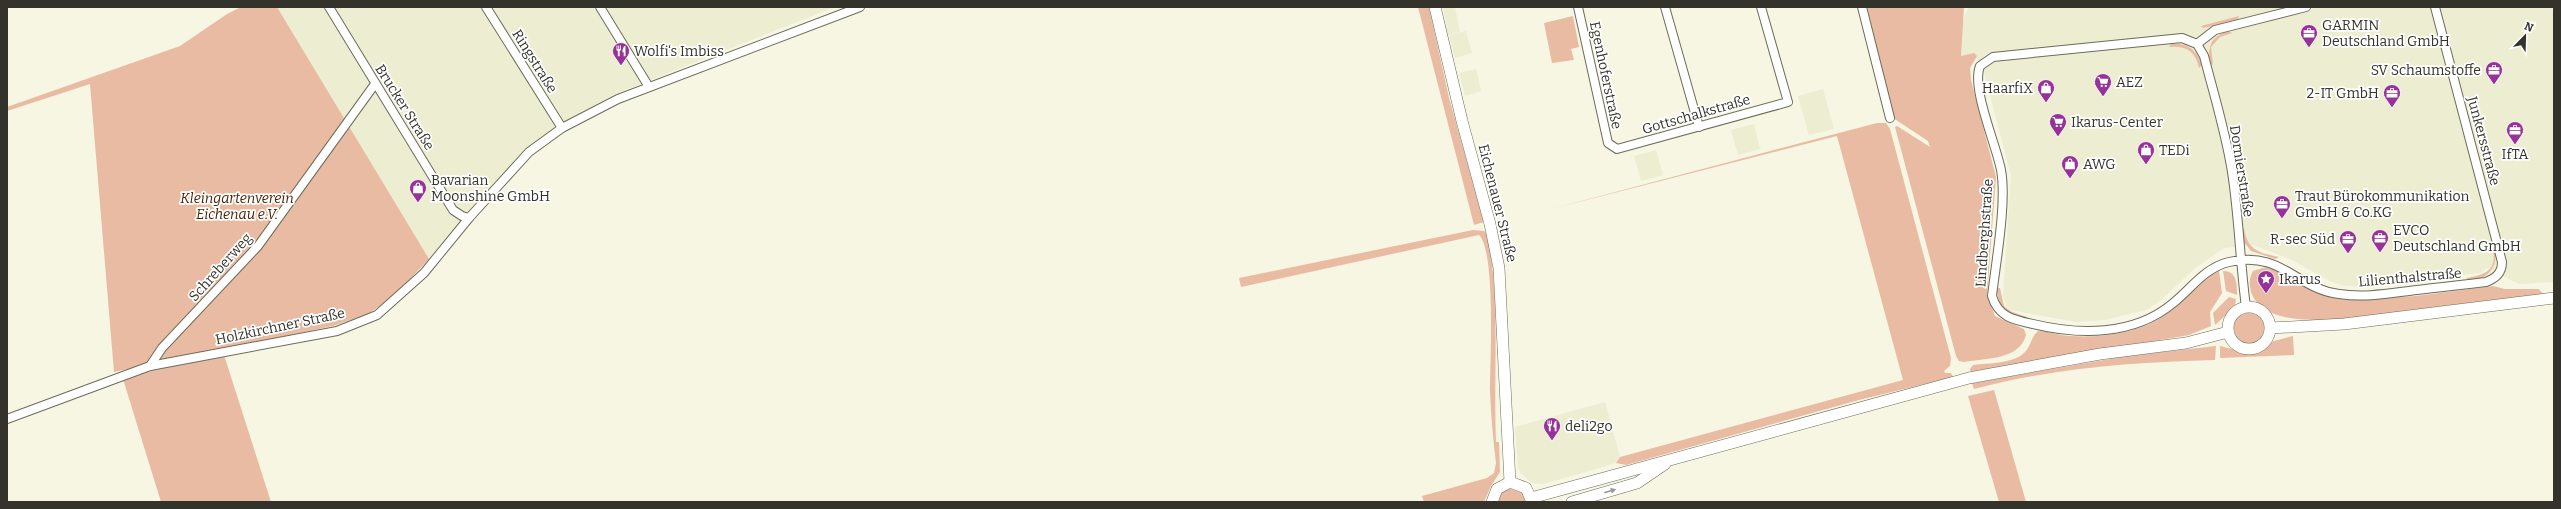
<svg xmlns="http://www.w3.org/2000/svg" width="2561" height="509" font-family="Bitter,serif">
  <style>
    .built { fill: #ededd2 }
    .green { fill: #e9bba2 }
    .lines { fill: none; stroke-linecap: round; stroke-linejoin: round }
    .street-casing { stroke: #6c6c5b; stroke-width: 10 }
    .secondary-casing { stroke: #6c6c5b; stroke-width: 12 }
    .street { stroke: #fff; stroke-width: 8 }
    .secondary { stroke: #fff; stroke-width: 11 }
    .oneway { fill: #999996 }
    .labels { text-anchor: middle; stroke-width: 3.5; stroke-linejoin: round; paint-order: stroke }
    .poi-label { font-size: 14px; fill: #33332c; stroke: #fff; text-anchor: start }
    .street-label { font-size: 14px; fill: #33332c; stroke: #fff }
    .park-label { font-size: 14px; font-style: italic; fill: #4a2307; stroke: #fff }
  </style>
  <rect width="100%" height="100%" fill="#f6f6e3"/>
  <g class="built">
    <polygon points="277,7 835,7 615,94 562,123 529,147 514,162 472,207 429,259"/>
    <polygon points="1443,7 1455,7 1460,32 1448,35"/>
    <polygon points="1969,7 2552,7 2554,17 2554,282 2519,284 2487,268 2480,273 2371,287 2345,286 2329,281 2290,259 2253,245 2224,248 2194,269 2160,301 2146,310 2105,320 2076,322 2011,310 2006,306 2003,295 2011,176 1984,72 1974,54 1961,56 1962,22"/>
    <polygon points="1466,31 1472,53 1455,58 1449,35"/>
    <polygon points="1476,69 1481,91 1465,96 1459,73"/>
    <polygon points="1823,89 1834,129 1809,135 1798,96"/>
    <polygon points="1754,124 1760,149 1738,155 1731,130"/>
    <polygon points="1656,150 1663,175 1641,181 1634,156"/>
    <polygon points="1605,402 1620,457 1616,463 1544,484 1532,483 1521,474 1518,468 1515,427"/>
  </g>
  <g class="green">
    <polygon points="241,7 277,7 429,259 394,296 368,314 333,326 114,372 90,84 7,111 7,107 180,46 227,14"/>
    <polygon points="1418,7 1429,7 1449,98 1484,222 1474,225"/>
    <path d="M1867,7H1964L1961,56L1974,53L1977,56L1970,68L1971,80L1996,177L1987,295L1995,316L2024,329L2026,335C2019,360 1987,358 1964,362L1959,361L1956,356L1895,127L1897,126L1930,147L1928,141L1893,118Z"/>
    <polygon points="1573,16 1579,47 1571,49 1574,60 1552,63 1544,23"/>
    <polygon points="2239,16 2238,20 2203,28 2201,26"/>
    <path d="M2228,31L2232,33L2220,37L2211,47L2213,65L2210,63C2207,46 2212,36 2228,31Z"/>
    <path d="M2171,44C2187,42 2197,50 2202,65L2199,68C2196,51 2185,45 2169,47Z"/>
    <polygon points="1877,123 1886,123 1890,129 1951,358 1950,366 1944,371 1945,373 1951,373 1953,377 1859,400 1626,465 1616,463 1620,457 1903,380 1837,136 1551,209"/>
    <path d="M2244,228C2247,250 2259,253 2279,257L2275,259L2251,251L2244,242L2242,230Z"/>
    <path d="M1473,230L1484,231L1487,234C1501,300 1493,374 1496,442H1499L1500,472L1491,486L1484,502H1424L1422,496L1487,478L1494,473L1496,463C1493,439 1491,415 1490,391C1490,362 1496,251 1479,235L1241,287L1239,278Z"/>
    <path d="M2492,245L2495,248C2498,267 2490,278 2471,281L2466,278C2488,274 2498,270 2492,245Z"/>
    <path d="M2266,267L2276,269L2316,292L2346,300L2416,296L2493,286L2505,289H2539L2543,294L2332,320C2306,320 2262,322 2251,292C2249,283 2249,279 2253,271Z"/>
    <path d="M2219,271L2222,293L2210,312L2211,326L2189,335L1971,373L1970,369L1973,365C1988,363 2014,364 2025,352C2031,346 2031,337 2038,331C2049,331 2060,336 2071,336C2101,338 2141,333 2165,315C2185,302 2198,282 2219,271Z"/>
    <path d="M2223,271C2237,271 2237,284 2237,295L2226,291Z"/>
    <path d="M1997,288H2000L2004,306L2012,312L2027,317L2025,319C2007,312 1997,308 1997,288Z"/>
    <polygon points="2229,297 2236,299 2235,305 2226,315 2215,325 2213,313"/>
    <circle cx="2249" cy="328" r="15"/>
    <polygon points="2293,336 2294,355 2220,358 2220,346 2248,353 2257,352 2274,341"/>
    <path d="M2216,346L2215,360C2134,362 2053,368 1974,389L1972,383L2127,356Z"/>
    <polygon points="224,355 271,502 161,502 123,379 153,369"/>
    <polygon points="1994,390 2026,502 1999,502 1968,396"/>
    <polygon points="1510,486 1523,491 1527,502 1497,502 1498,495"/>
  </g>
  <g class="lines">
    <defs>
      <g id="street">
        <polyline points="329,7 453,210 462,216 469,218 529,152 562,128 618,99 860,7"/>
        <polyline points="486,7 562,128"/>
        <polyline points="600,7 649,87"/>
        <polyline points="1578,7 1608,143 1617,149 1788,102 1761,7"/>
        <polyline points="1665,7 1699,127"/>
        <polyline points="1862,7 1890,118"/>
        <polyline points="2197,44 2215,30 2306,7"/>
        <path d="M2246,307C2240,262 2239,217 2232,172C2226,133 2214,95 2204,56L2197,44L2182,38L1993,57L1980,66C1971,88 1996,144 2001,170C2007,202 1996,261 1992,296C1998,317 2014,320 2033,324C2079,335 2133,336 2172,304C2191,289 2204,268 2229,262C2282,250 2296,289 2339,294C2366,298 2391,293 2417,290C2440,287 2463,285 2486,282C2496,278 2502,273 2502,262L2435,7"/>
        <polyline points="150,366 162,348 258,246 375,84"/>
        <polyline points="7,419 150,366 337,331 377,315 424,273 469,218"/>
      </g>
      <g id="secondary">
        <polyline points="1435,7 1462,121 1490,224 1499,268 1510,482"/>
        <circle cx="2249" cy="328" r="21"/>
        <polyline points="2271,328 2344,324 2554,298"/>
        <polyline points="1531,498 1969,378 2100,354 2186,343 2228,332"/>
        <polyline points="1492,502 1497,489 1510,482 1526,488 1532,502"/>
        <polyline points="1572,502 1637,483 1665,464"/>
      </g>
    </defs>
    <use href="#street" class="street-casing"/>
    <use href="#secondary" class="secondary-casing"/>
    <use href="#street" class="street"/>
    <use href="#secondary" class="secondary"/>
  </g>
  <defs><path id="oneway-solid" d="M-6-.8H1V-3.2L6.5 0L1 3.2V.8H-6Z"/></defs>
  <use class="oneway" href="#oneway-solid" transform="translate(1610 491) rotate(-16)"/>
  <defs>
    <symbol id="office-pin" viewBox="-11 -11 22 30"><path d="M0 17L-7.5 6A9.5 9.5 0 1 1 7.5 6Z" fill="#963298" stroke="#fff"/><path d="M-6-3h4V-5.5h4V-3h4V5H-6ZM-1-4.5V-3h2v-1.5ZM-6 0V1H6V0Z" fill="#fff"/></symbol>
    <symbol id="restaurant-pin" viewBox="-11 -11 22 30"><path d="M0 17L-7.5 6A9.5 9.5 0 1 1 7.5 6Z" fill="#963298" stroke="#fff"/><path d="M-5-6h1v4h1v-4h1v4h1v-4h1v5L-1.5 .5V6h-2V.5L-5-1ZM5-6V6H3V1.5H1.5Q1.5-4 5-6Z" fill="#fff"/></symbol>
    <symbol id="supermarket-pin" viewBox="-11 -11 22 30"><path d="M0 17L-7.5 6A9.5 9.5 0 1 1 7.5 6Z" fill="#963298" stroke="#fff"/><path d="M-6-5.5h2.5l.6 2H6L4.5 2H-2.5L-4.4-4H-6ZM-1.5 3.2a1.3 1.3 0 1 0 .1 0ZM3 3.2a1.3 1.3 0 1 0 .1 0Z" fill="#fff"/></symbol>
    <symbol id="shop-pin" viewBox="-11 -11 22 30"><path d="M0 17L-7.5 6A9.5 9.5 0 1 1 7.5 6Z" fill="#963298" stroke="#fff"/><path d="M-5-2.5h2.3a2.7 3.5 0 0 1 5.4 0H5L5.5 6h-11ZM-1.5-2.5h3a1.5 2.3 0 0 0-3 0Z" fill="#fff"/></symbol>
    <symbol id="sight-pin" viewBox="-11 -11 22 30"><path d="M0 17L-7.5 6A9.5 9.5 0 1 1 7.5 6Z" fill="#963298" stroke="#fff"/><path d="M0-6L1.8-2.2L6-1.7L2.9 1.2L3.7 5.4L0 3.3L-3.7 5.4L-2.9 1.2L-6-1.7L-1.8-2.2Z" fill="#fff"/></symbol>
  </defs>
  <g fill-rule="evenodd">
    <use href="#office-pin" x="2299" y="23" width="20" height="27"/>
    <use href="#restaurant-pin" x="611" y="41" width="20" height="27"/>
    <use href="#office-pin" x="2484" y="60" width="20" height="27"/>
    <use href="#supermarket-pin" x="2093" y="72" width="20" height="27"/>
    <use href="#shop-pin" x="2036" y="78" width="20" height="27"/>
    <use href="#office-pin" x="2382" y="83" width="20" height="27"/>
    <use href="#supermarket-pin" x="2048" y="112" width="20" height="27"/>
    <use href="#office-pin" x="2505" y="120" width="20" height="27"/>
    <use href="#shop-pin" x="2136" y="140" width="20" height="27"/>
    <use href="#shop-pin" x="2060" y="154" width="20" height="27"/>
    <use href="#shop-pin" x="408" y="178" width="20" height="27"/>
    <use href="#office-pin" x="2272" y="194" width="20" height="27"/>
    <use href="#office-pin" x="2370" y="228" width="20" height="27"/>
    <use href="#office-pin" x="2338" y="229" width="20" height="27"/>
    <use href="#sight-pin" x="2256" y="269" width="20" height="27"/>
    <use href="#restaurant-pin" x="1542" y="416" width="20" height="27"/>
  </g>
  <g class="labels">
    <g class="poi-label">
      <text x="2322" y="30">GARMIN<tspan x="2322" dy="16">Deutschland GmbH</tspan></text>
      <text x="634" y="56">Wolfi‘s Imbiss</text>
      <text x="2481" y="75" text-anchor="end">SV Schaumstoffe</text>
      <text x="2116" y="87">AEZ</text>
      <text x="2033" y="93" text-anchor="end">HaarfiX</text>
      <text x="2379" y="98" text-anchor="end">2-IT GmbH</text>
      <text x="2071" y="127">Ikarus-Center</text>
      <text x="2159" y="155">TEDi</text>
      <text x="2515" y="159" text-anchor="middle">IfTA</text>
      <text x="2083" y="169">AWG</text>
      <text x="431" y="185">Bavarian<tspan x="431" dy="16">Moonshine GmbH</tspan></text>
      <text x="2295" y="201">Traut Bürokommunikation<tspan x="2295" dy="16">GmbH &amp; Co.KG</tspan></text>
      <text x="2393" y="235">EVCO<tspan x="2393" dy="16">Deutschland GmbH</tspan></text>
      <text x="2335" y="244" text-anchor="end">R-sec Süd</text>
      <text x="2279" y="284">Ikarus</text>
      <text x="1565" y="431">deli2go</text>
    </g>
    <g class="street-label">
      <text transform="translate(535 61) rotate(58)" y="5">Ringstraße</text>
      <text transform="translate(1606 75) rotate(78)" y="5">Egenhoferstraße</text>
      <text transform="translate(405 107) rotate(58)" y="5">Brucker Straße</text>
      <text transform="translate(1696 114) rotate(-16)" y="5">Gottschalkstraße</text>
      <text transform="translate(2484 141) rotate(75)" y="5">Junkersstraße</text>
      <text transform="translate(2242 171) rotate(81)" y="5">Dornierstraße</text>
      <text transform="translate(1498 203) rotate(76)" y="5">Eichenauer Straße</text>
      <text transform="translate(1984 233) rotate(-86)" y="5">Lindberghstraße</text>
      <text transform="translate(220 267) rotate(-48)" y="5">Schreberweg</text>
      <text transform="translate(2410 277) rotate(-5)" y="5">Lilienthalstraße</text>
      <text transform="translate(280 326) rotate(-12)" y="5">Holzkirchner Straße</text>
    </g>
    <g class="park-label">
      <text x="237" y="203">Kleingartenverein<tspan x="237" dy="16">Eichenau e.V.</tspan></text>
    </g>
  </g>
  <rect width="2561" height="509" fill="none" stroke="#33332c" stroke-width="16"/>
  <g transform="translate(2525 36) rotate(23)" stroke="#ffffff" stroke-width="3" paint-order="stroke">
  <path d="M0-3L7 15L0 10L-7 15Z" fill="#33332c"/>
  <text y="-6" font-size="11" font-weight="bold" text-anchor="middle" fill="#33332c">N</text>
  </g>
</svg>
